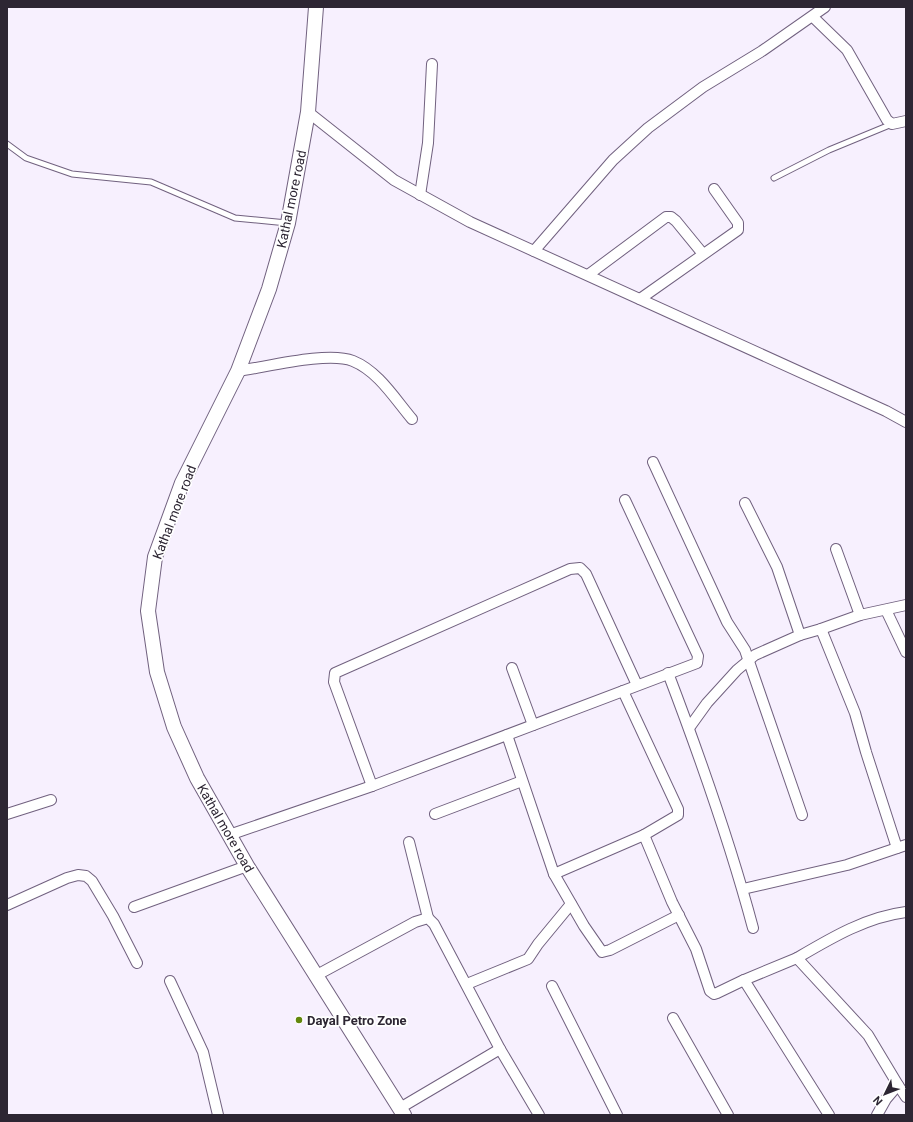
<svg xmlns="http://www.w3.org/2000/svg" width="913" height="1122" font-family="Roboto,sans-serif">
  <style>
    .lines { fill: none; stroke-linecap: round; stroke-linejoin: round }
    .lane-casing { stroke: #71617f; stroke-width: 7 }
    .street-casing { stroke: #71617f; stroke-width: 12 }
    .secondary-casing { stroke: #71617f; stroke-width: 16 }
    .lane { stroke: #fff; stroke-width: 5 }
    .street { stroke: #fff; stroke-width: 10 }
    .secondary { stroke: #fff; stroke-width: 14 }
    .poi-dot { fill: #63870c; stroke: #fff; stroke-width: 1.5 }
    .labels { text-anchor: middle; stroke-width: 3.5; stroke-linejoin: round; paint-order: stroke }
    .street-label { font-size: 13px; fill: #2d2633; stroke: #fff }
    .poi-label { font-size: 13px; font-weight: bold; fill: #2d2633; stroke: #fff; text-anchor: start }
  </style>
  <rect width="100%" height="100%" fill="#f7f0fe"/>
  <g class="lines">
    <defs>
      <g id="lane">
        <polyline points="7,144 26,158 72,174 151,182 235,218 287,223"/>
        <polyline points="774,178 829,150 892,124"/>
      </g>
      <g id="street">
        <polyline points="813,17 847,50 887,120 892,124 906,121"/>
        <polyline points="308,112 394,180 470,222 886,411 906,422"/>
        <polyline points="420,195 428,143 432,64"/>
        <polyline points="534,251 613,160 648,128 703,87 762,51 825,7"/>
        <polyline points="588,275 666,217 671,217 676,221 703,254"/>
        <polyline points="640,299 738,230 738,223 714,189"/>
        <path d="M238,371C267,367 328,351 353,361C378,371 395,399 412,419"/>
        <polyline points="653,462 727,622 745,650 802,815"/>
        <polyline points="745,503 777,567 800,635"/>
        <polyline points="836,549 860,615"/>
        <polyline points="886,610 906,652"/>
        <polyline points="821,629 855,713 866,752 897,848"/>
        <polyline points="512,668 533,725"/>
        <path d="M668,673C700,757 730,842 753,928"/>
        <polyline points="623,691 678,809 678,815 644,835"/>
        <polyline points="689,728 707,703 737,670 755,655 800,635 821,629 860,615 906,605"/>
        <polyline points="507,735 554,874 644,835 672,902 696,949 710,991 714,994 717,993 744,980"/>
        <polyline points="372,786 334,682 335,673 570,569 580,568 586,574 637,685"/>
        <polyline points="7,814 51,800"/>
        <polyline points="435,814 522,781"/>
        <polyline points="229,835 372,786 697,663 698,656 625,500"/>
        <polyline points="409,842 428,918"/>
        <polyline points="554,874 584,926 602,952 610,950 679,915"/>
        <polyline points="743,889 847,865 906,845"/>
        <polyline points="7,905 67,878 78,875 86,876 92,881 113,916 137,963"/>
        <polyline points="134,907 247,866"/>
        <path d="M797,958C831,938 866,917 906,912"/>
        <polyline points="317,975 415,922 428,918 434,924 500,1049 539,1115"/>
        <polyline points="170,981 203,1052 218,1115"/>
        <polyline points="467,984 528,959 538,944 571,904"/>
        <polyline points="552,986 617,1115"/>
        <polyline points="673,1018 728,1115"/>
        <polyline points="898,1085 906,1097"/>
        <polyline points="400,1108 500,1049"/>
        <polyline points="829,1115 744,980 797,958 868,1035 898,1085 886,1099 877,1115"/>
      </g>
      <polyline id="secondary" points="316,7 308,112 288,223 269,289 238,371 182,483 155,557 148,611 157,672 174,727 197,778 247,866 404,1115"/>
    </defs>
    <use href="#lane" class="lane-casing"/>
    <use href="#street" class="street-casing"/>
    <use href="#secondary" class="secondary-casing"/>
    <use href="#lane" class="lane"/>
    <use href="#street" class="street"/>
    <use href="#secondary" class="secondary"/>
  </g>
  <circle class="poi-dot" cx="299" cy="1020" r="4"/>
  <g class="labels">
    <g class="street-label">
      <text transform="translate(291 199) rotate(-78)" y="5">Kathal more road</text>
      <text transform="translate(174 512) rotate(-69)" y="5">Kathal more road</text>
      <text transform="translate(226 828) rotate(60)" y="5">Kathal more road</text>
    </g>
    <g class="poi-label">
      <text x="307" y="1025">Dayal Petro Zone</text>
    </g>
  </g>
  <rect width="913" height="1122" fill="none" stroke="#2d2633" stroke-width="16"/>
  <g transform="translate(885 1094) rotate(227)" stroke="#ffffff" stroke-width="3" paint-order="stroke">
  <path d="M0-3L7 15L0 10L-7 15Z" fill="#2d2633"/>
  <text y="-6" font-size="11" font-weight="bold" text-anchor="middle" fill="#2d2633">N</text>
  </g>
</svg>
